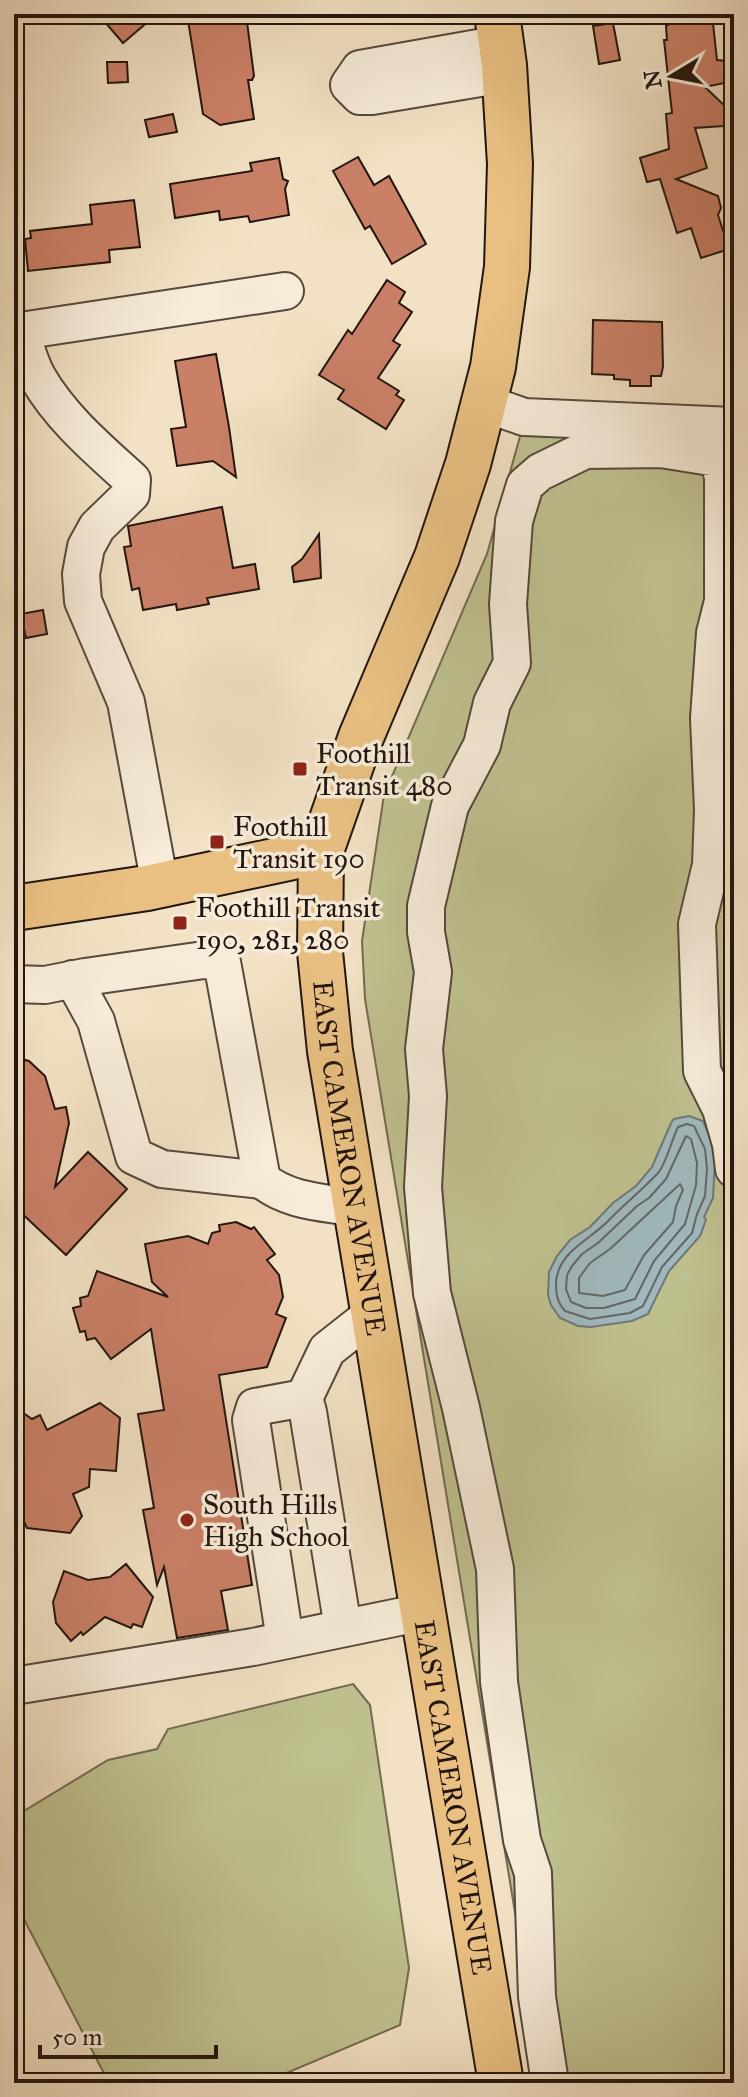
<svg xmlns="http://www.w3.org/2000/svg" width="748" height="2097" font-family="'IM FELL Great Primer',serif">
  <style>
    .green { fill: #c0c190; stroke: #726b50; stroke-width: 2 }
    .water { fill: #a1bac0; stroke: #6f787a; stroke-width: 2 }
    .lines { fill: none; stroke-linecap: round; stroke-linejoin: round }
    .shore { stroke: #626868; stroke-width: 2 }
    .building { fill: #ca8067; stroke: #231510; stroke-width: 2 }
    .minor-casing { stroke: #57483d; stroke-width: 40 }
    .major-casing { stroke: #231510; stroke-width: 48 }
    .minor { stroke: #f7ecd9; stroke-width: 36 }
    .major { stroke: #e9c082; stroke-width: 44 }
    .poi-dot { fill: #8f2418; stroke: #f7ecd9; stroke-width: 3 }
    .labels { text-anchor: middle; stroke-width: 7; stroke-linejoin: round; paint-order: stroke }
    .poi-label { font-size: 28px; fill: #231510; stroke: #f7ecd9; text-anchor: start }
    .street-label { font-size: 28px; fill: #231510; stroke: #f7ecd9 }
  </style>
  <rect width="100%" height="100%" fill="#f2e1c4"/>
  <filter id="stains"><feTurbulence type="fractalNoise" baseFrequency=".0025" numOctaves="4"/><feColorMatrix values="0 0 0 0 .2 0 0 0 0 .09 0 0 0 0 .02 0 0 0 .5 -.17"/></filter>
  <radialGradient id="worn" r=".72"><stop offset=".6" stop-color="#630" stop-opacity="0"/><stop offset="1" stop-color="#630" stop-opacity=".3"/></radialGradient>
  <g class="green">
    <polygon points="521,433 734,447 734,2083 543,2083 365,999 362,941 384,795 487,554"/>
    <polygon points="353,1684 370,1705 409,1968 400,2025 263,2083 109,2083 14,1900 14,1817 108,1760 157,1749 168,1729"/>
  </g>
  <polygon class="water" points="689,1116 703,1121 710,1137 715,1161 713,1198 704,1217 706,1220 700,1236 669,1271 648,1314 632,1321 591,1327 578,1326 560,1318 551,1305 548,1295 549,1272 557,1256 570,1240 590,1227 613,1203 636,1186 652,1167 671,1123 674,1119"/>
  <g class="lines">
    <g class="shore">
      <path d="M687,1124L694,1126L705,1149L707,1169L705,1196L697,1214L692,1233L662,1267L643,1306L630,1313L590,1319L565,1311C557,1302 556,1294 556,1282C559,1250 591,1240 610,1219C626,1203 643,1189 658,1173C666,1164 672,1139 678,1127Z"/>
      <polygon points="686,1136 691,1139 697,1163 696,1185 685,1224 654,1261 635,1299 604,1308 586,1308 571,1302 566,1289 567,1275 572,1266 582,1254 598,1243 637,1206 649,1198 666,1179"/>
      <polygon points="680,1184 683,1190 676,1206 673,1222 644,1255 625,1290 603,1296 579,1293 579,1278 590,1263 610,1249"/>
    </g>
  </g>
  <g class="building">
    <polygon points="98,14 157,14 123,43"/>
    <polygon points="187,14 246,14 254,76 252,80 248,80 254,119 220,125 203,114"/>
    <polygon points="684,14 712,14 717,60 727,61 729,82 705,87 728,109 729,116 723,126 695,128 707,168 676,179 718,196 721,208 718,215 729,249 701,258 691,228 677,233 660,179 647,182 640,158 669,149 666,114 672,113 664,40 667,40 666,26 668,25 668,20 684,18"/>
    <polygon points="613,23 620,60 599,64 593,26"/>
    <polygon points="107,62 127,62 128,82 108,83"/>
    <polygon points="173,114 177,132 149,137 145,120"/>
    <polygon points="358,157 374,185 389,176 426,244 392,264 370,226 365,229 333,171"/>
    <polygon points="279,158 283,179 288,181 285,189 289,215 250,222 248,216 220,220 219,211 175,218 170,184 252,171 250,163"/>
    <polygon points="134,200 140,247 109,250 110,262 28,271 25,239 31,238 30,231 92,224 90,205"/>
    <polygon points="387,280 405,292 399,303 412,312 393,341 400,345 378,378 399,391 396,395 404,400 386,429 338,399 344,390 319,375 348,330 352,334"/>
    <polygon points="593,320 662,322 663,367 661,376 651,376 651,386 630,386 630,380 614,379 614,375 592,374"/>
    <polygon points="216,354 229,427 236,477 213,461 177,466 171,429 186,427 175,361"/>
    <polygon points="222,507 233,568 255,564 259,589 207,598 209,604 177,610 176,604 143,610 139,588 132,590 124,547 131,546 128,526"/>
    <polygon points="319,534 321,578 294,582 292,567 302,559"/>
    <polygon points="43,610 47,634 26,638 21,614"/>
    <polygon points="14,1057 29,1061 45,1076 55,1109 66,1107 69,1123 55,1187 88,1152 127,1189 66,1255 14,1206"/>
    <polygon points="236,1222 251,1229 254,1227 275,1254 267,1260 279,1275 283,1297 276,1314 286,1318 267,1367 219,1375 252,1585 221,1591 228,1630 177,1638 164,1567 157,1585 143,1510 154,1508 138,1414 164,1410 151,1329 111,1359 95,1338 87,1340 85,1331 80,1332 73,1308 81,1306 80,1298 88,1296 97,1271 168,1297 152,1282 145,1244 188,1236 208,1244 212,1233 220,1231 219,1225"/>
    <polygon points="100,1403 120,1418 116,1471 90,1469 89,1487 73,1494 82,1516 70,1533 27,1528 14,1500 14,1424 19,1410 32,1419 40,1415 47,1430"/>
    <polygon points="126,1564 153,1597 142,1627 133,1624 131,1628 105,1617 83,1635 81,1632 71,1641 56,1623 53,1602 64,1571 88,1580 110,1577"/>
  </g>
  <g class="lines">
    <defs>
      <g id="minor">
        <polyline points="501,44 360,69 349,85 360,96 372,96 504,74"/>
        <path d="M21,331C25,346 30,364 38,378C61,418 98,449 132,480L131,494L97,527L86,547L81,574L83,601L126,702L160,885"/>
        <polyline points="14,332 285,291"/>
        <polyline points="484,403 524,417 734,426"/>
        <polyline points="73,979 96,1021 134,1156 162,1169 262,1180"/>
        <path d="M14,984L45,985L85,977L204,960L222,962L262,1180C289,1202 323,1202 356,1208"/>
        <polyline points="304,1398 327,1350 374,1313"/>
        <polyline points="285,1640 251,1420 255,1407 304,1398 308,1412 343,1628"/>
        <polyline points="14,1686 253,1647 423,1612"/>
        <polyline points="550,2083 537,1997 533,1873 522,1840 499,1682 495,1569 461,1408 432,1293 423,1187 428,1096 424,1049 433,972 426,932 426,906 450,806 482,745 492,703 512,663 508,604 514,521 525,485 540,472 585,450 661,449 717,458 723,476 723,601 715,633 709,718 713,810 711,865 697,924 702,1071 721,1109 731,1144 734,1169"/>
      </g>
      <g id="major">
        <path id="s1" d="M497,14L504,65L510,164L507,267L493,367L468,464L437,557L361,737L321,851L320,952L330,1051L501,2083"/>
        <polyline points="14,908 147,888 321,851"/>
      </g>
    </defs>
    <use href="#minor" class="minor-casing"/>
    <use href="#major" class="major-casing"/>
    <use href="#minor" class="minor"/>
    <use href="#major" class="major"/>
  </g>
  <g class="poi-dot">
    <rect x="292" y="761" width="16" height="16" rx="4"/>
    <rect x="209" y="834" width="16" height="16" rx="4"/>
    <rect x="172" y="915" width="16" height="16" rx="4"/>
    <circle cx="187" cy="1520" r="8"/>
  </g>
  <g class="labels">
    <g class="poi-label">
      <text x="316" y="763">Foothill<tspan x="316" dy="32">Transit 480</tspan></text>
      <text x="233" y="836">Foothill<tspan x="233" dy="32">Transit 190</tspan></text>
      <text x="196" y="917">Foothill Transit<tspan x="196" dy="32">190, 281, 280</tspan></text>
      <text x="203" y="1514">South Hills<tspan x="203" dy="32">High School</tspan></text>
    </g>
    <g class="street-label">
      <text dy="10" stroke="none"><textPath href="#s1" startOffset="1178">EAST CAMERON AVENUE</textPath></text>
      <text dy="10" stroke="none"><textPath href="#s1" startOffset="1826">EAST CAMERON AVENUE</textPath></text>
    </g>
  </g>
  <rect width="748" height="2097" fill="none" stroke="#f2e1c4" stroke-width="48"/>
  <rect x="16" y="16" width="716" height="2065" fill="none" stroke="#231510" stroke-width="4"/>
  <rect x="24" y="24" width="700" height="2049" fill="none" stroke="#231510" stroke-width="2"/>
  <g transform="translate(672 76) rotate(260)" stroke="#f7ecd9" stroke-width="6" paint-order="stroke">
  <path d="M0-6L14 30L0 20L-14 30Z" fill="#231510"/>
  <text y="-12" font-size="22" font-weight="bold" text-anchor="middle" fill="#231510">N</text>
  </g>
  <path d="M40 2045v12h176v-12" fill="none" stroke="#231510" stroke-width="4"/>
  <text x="52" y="2045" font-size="24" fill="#231510" stroke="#f7ecd9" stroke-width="6" paint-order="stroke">50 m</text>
  <rect width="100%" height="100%" filter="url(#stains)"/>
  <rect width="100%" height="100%" fill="url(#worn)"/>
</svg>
